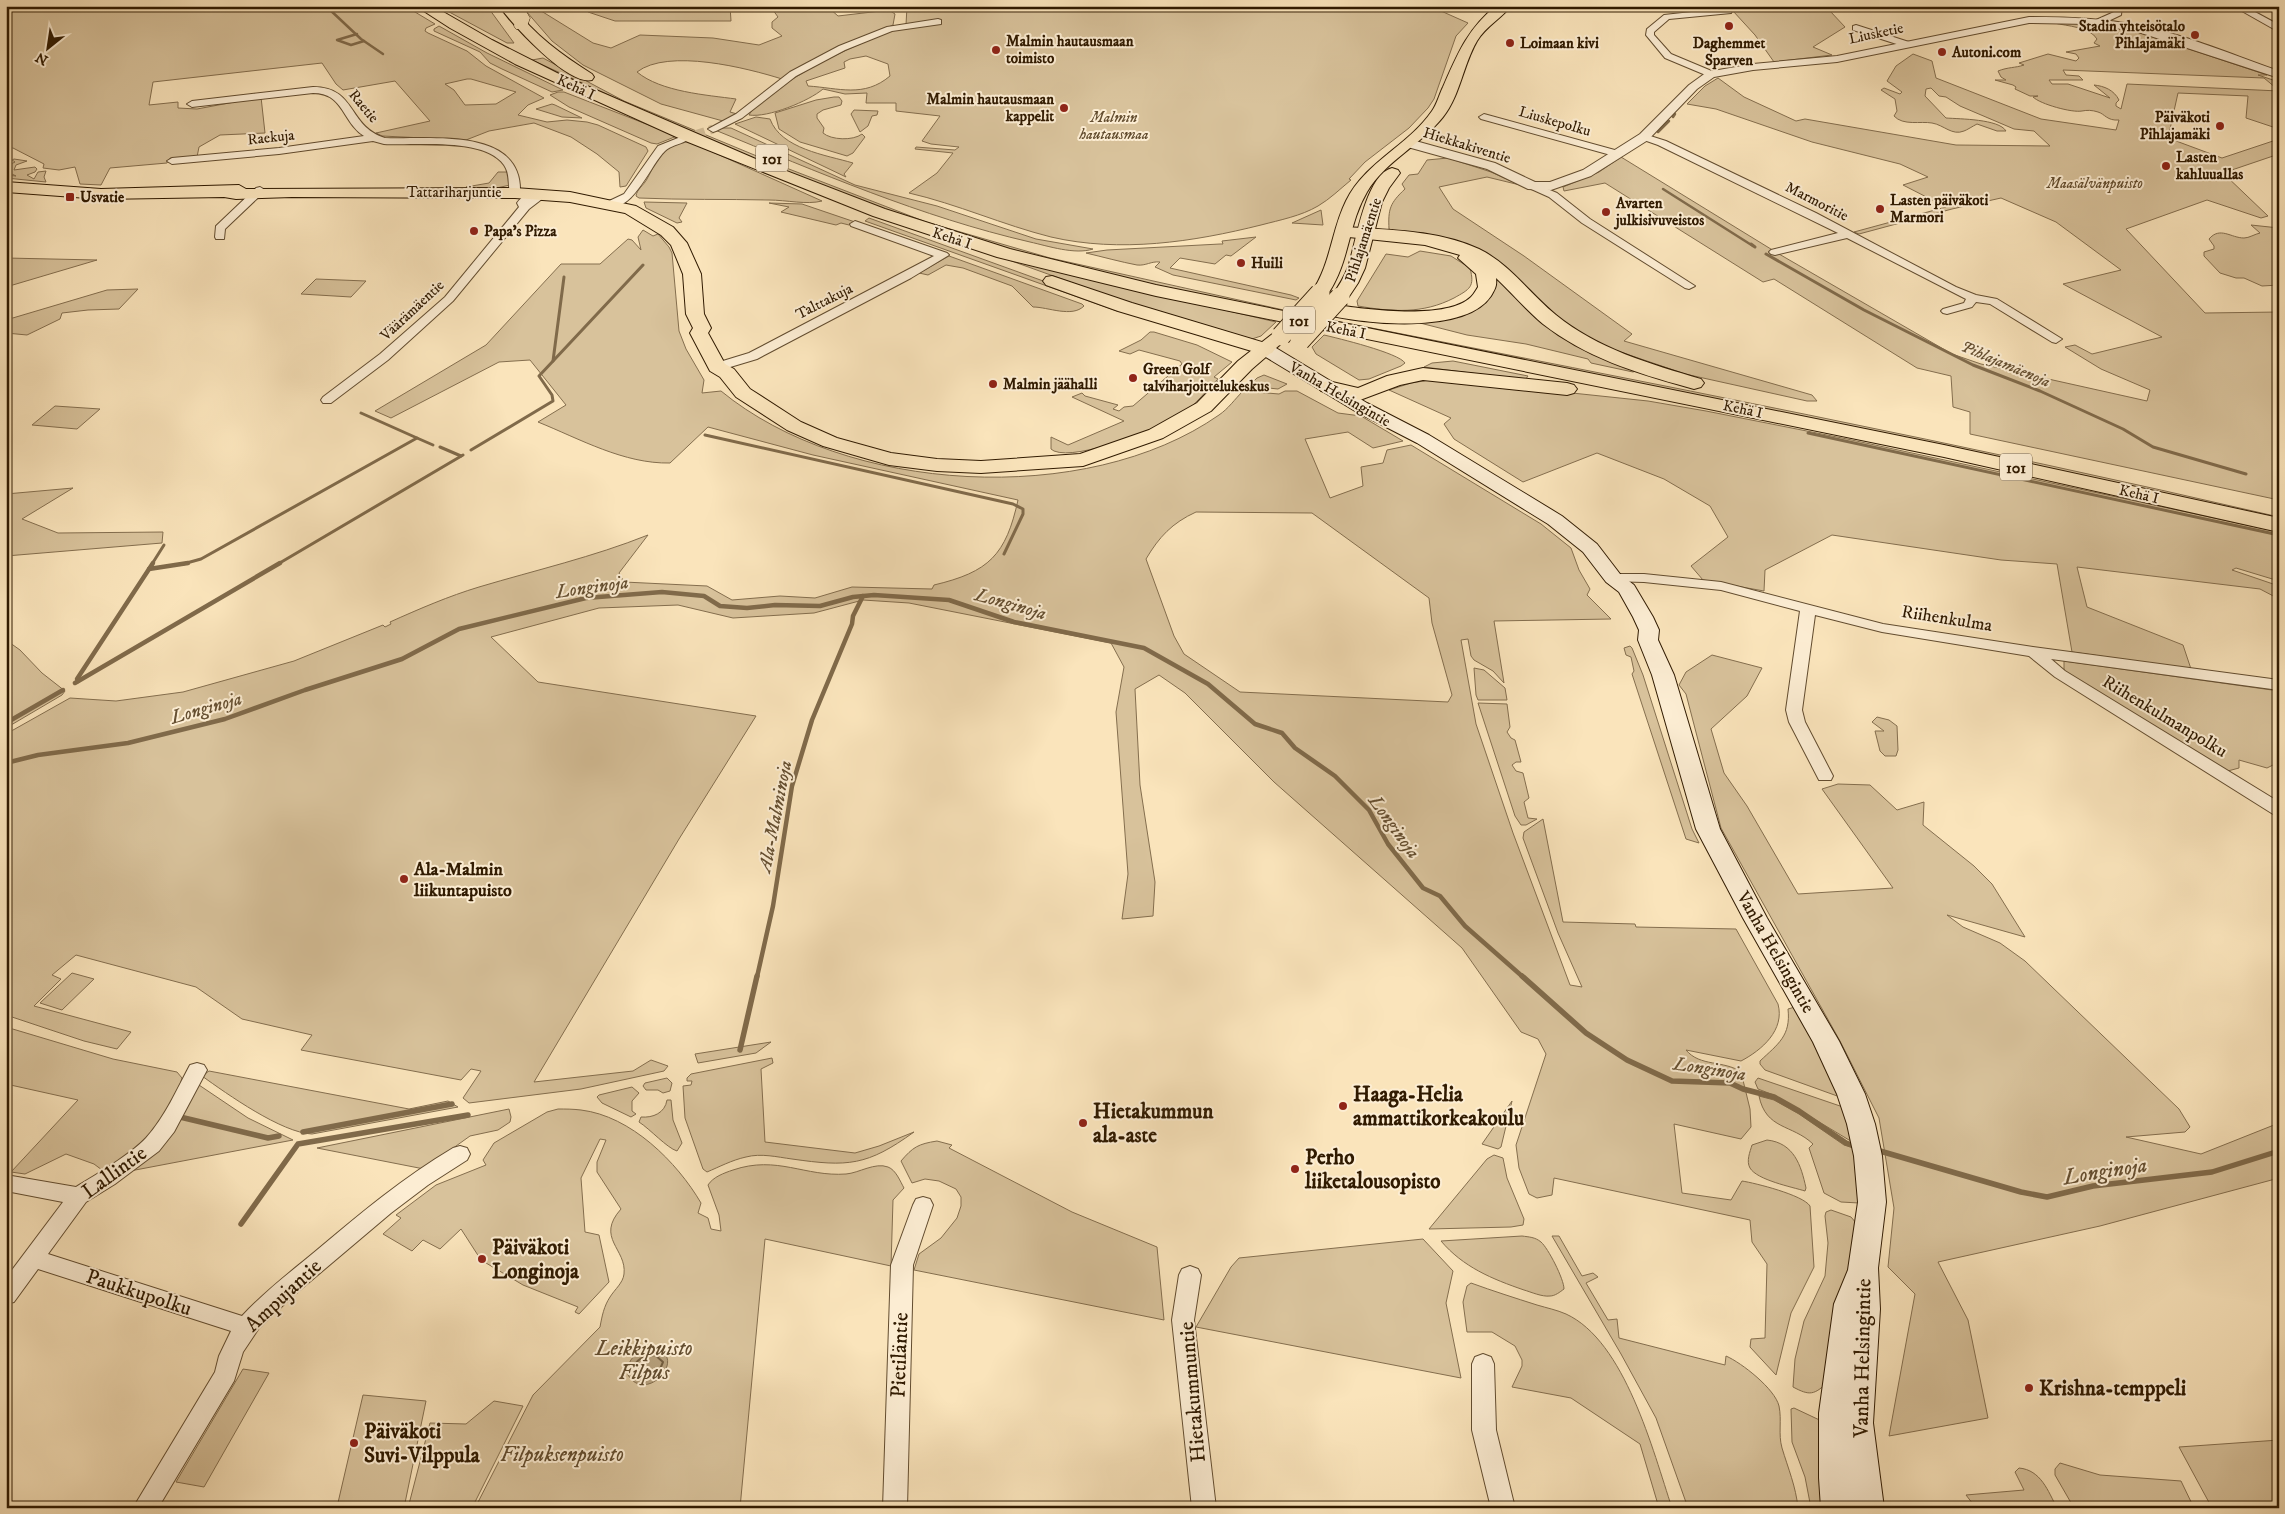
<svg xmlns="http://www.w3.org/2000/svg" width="2285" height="1514" font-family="'IM FELL DW Pica',serif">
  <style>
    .green { fill: #d8c29b; stroke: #846e4e; fill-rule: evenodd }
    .water { fill: #b59f7b; stroke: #806a4a }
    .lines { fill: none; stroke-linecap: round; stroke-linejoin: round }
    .shore { stroke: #725c3e; stroke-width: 2 }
    .stream-far3 { stroke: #806a4a; stroke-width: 2.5 }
    .stream-far2 { stroke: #806a4a; stroke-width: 3 }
    .stream-far1 { stroke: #806a4a; stroke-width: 4.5 }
    .stream { stroke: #806a4a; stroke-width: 5.5 }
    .minor-tunnel { stroke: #d2bc96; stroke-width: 9; stroke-dasharray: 9 5; stroke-linecap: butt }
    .minor-casing { stroke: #624c2f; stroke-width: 2 }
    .tertiary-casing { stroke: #624c2f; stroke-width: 2 }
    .secondary-casing { stroke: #301a00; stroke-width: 2 }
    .primary-casing { stroke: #301a00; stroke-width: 2 }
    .trunk-casing { stroke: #301a00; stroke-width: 2 }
    .motorway-casing { stroke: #301a00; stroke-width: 1 }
    .minor { fill: #fcedd3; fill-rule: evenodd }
    .tertiary { fill: #fcedd3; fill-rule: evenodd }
    .secondary { fill: #fcedd3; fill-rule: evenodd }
    .primary { fill: #fae4bb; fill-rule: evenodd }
    .trunk { fill: #fae4bb; fill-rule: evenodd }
    .motorway { fill: #fae4bb; fill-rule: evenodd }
    .primary-bridge-casing { stroke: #301a00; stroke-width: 21; stroke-linecap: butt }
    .primary-bridge { stroke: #fae4bb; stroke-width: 19 }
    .poi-dot { fill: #8f2418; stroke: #fcedd3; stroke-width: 2 }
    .labels { text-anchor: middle; stroke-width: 4; stroke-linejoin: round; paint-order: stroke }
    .far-poi-label { font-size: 15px; font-weight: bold; fill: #301a00; stroke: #fcedd3; text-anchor: start }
    .far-street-label { font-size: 15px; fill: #301a00; stroke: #fcedd3 }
    .far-park-label { font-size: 15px; font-style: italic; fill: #624c2e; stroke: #fcedd3 }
    .shield { fill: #fcedd3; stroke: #6d593f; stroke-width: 1 }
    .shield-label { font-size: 16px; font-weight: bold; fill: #301a00 }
    .far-water-label { font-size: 16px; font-style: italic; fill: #654f31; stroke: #fcedd3 }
    .street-label { font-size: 18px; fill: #301a00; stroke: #fcedd3 }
    .poi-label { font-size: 18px; font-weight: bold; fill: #301a00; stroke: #fcedd3; text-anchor: start }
    .water-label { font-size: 19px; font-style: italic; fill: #654f31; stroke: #fcedd3 }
    .near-poi-label { font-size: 21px; font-weight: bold; fill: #301a00; stroke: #fcedd3; text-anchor: start }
    .near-street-label { font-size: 21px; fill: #301a00; stroke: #fcedd3 }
    .near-park-label { font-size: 21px; font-style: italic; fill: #624c2e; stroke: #fcedd3 }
    .near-water-label { font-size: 22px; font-style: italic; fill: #654f31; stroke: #fcedd3 }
  </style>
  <rect width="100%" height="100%" fill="#fae4bb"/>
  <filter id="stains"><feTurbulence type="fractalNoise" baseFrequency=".004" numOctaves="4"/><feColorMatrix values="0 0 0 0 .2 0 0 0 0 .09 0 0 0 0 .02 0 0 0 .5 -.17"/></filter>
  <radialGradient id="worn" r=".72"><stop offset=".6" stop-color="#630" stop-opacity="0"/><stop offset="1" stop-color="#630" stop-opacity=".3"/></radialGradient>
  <g class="green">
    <path d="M6,6H405L435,24L426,28L425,31L428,33L467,51L486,66L544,98L528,105L518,115L547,122L567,120L587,122L598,125L646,147L648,151L626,186L620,187L619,172L597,154L571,137L534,123L489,131L466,140L382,136L376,133L430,121L395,81L343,90L336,84L322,63L153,82L149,105L178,102V108L197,109L261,97L265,133L220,135L199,147L197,157L170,158L167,163L110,168L101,185L80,184L75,167L59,170L43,168L44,164L13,148H6ZM467,79H471L516,92L496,104L465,105L454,90L445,84Z"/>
    <polygon points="438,6 487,6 514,43 507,43"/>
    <polygon points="586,6 730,6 731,21 615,21 588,12"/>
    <path d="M770,6L804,9L813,6H855L829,8L838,16L889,10L895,14L893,25L782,79C747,68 668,48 637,72C661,92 707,95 736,99L730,112L737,114L723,121L661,104L583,65L552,41L526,11L538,9L593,43L611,48L640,35L713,38L759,45L782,36L772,28V22L778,17Z"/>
    <path d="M907,6H1459L1441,11L1468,23L1456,36L1434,99L1428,108L1409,128L1365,162L1349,179L1351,180C1340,189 1330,199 1318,206C1301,216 1280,220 1261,225C1193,242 1120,253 1051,237C1003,225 957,204 909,193L937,173L953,153L915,149L916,147L955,150L959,147L931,144L922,141L940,116L896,111V103H866L867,93L845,94L823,89C809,101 768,118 749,115C752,109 760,104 765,99C807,65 856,45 906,25ZM866,56L888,64L890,76C864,98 839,88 808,86L806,81L845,68L844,62L850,59Z"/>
    <polygon points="1780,6 1861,6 1866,7 1856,10 1830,11 1845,27 1813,47 1832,55 1774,62 1755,35 1733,11 1756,10 1756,8"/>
    <path d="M2060,22L2098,25L2138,32L2267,75H2258L2279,82L2278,88H2276L2264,78L2063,70L2066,75L2079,76L2083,80H2049L2052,84H2068L2110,98L2094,85C2104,86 2114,90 2119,100L2116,103V106L2121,109L2127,84L2279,91V129L2246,118L2248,96L2178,93L2168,138L2222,158L2279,139V154L2223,173L2268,216L2261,218L2207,200L2126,229L2205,313L2279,312V500L1970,434V412L1953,407L1951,376L1917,368L1774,279L1763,282L1605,183L1564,191L1563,187L1599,172L1621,157L1779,254L1952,354L1981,364L2147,401L2150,390L2101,369L2065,347L2075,345L2092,354L2162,337L2063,284L2121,270L2056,222L2001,198L1952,209L1859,234L1854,232L1946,207L1903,185L1928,177L1900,164L1812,142L1716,109L1687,104L1705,86L1718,78L1744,97L1796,121L1805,119L1956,145L2050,146L2034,131L2014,129L1960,106L1946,97L1939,96L1931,88L1926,89L1925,96L1946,118C1960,119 1999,119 2006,131H1997L1977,124C1973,126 1967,130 1964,131C1952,136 1944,125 1932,123C1921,121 1903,126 1894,116L1897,111L1895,99L1881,90L1884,88L1900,94L1902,92L1887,81L1896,66L1913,54L1932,61L1936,78L2041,119L2116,130L2119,120C2107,121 2105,114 2098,112C2092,110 2087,110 2082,111C2072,113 2040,104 2033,97L2038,96H2030L2015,89L2016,87L2013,85L1995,80H2006L2001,77L1998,71C2008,67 2015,68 2024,65L2019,63L2048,54L2076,61L2079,58L2076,54L2066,52L2100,46L2094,43L2097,39C2090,27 2067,26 2054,23Z"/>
    <polygon points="439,26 487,53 563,90 552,92 502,69 490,63 480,52 434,31 434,29"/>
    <polygon points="543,58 624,101 776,164 926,222 1050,258 1288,311 1285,314 1048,261 867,205 689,132 532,60"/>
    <polygon points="558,92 564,92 677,136 657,144 651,143 569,107 550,95"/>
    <path d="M834,97H839L842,101L841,105L823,110L817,114V118L824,128L823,133C831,140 853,141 862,134L865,137L853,153L847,156L800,142L779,129L775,113L816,100Z"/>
    <polygon points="552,104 555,105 582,118 562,117 536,109"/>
    <polygon points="854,110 878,111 877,115 872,116 868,126 860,132 851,114"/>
    <path d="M756,117L770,119C781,149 826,155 853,163L844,174L846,177L735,124Z"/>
    <path d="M723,128H731L855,185L937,206L1036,239L1093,249C1075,255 1048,246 1030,242C921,217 818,172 715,130Z"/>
    <path d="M686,140L822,201C807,205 786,200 769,200C726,199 683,200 639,198L636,196C637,189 644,185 647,179C662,151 656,153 686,140Z"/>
    <path d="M1448,158L1491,172L1520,185L1487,177L1439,187L1453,209L1524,256L1632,334L1624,341L1812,395L1817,401H1807L1685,374L1603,346L1574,331L1505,269L1389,229C1388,209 1390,203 1405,189L1402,184L1409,175L1418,174L1427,160Z"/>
    <polygon points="14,159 27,161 16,165 14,170 35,167 37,169 35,172 27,175 34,179 38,172 46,171 44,177 46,182 6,178 6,175 16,176 6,171 9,165 15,162 12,160"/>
    <polygon points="498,172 508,172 510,185 492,189 466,187 489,183"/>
    <polygon points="644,202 687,203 679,218 682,222 677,223 646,208"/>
    <polygon points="769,203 802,204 855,222 849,225 841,223 836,225 781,212 789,207"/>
    <polygon points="1321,210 1323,225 1292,223"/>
    <polygon points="869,218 1104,303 1119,310 1117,311 865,221"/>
    <path d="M2251,225L2279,228V285L2262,286L2244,278H2236L2220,273L2204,256V252L2214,249V246L2209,239C2220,226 2231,238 2244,238C2249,238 2255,234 2260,233Z"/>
    <path d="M643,230L653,236L658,234L669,247L672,253L679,331L686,349L704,380L702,393L721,391C846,494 1086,508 1219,415C1228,409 1235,399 1243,391L1279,394L1285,391H1297L1338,413L1361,416L1403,441L1373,448L1348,432L1305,439L1330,498L1363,486L1361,467L1383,463L1387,450L1411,445L1541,524L1571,548L1579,570L1590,589L1587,595L1611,619L1494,621L1504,683L1493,671L1474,660L1471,656L1468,639L1461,640L1476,724L1513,833L1570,985L1582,987L1558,933L1523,838L1524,832L1543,819L1563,922L1635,924L1636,927L1736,929L1778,1004C1785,1030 1762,1050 1741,1061L1686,1050C1700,1067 1724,1060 1741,1072L1750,1109L1751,1127L1741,1139L1674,1124L1682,1193L1731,1200L1742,1181C1755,1183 1803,1195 1810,1206L1814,1267L1791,1313L1776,1375L1750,1347L1751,1339L1765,1338L1767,1264L1752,1242L1750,1220L1554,1178L1552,1195L1537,1198L1529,1194L1519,1168L1516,1145L1546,1054L1538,1039L1521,1032L1462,948L1274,782L1185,693L1159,675L1135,689L1140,785L1155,882L1153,916L1122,919L1128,874L1116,712L1124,667L1111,643L909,603L863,600L814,613L733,618L678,605L599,608L491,637L538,682L756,716L679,839L534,1082L633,1071L651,1060L668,1066L664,1071L581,1089L469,1103L463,1098L481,1071L471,1069L461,1080L301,1050L312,1035L242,1019L196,987L76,955L52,975L61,979L34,1006L131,1032L117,1049L84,1041L6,1015V734L70,698L116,701L183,692L294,661L383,625L385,627L391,624L390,622C419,609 449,596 479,587C536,570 593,557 648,535L619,573L624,582L707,586L732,600L780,596L815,598L852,587L932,589L934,585C989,572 1006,555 1018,500L813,455L708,427L670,463C624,464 580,439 538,422L566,405L530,360L499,362L391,418L375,411L486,345L561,264H600L628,239L632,240L641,250L638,237ZM1196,512L1312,513L1429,598L1432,623L1452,695L1448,702L1240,692L1184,654L1174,636L1146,559C1159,537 1172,523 1196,512Z"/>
    <path d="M1256,237L1231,256L1226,255L1215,264L1180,258L1170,268L1291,295L1299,298L1296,300L1173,275L1155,267L1160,262C1151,261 1146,266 1137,265C1121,262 1103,257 1086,253L1107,250L1220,244H1223L1222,241Z"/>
    <path d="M1420,251L1451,256L1470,268C1475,287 1470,289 1454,298C1423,314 1392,312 1358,306L1357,301L1386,254L1408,257Z"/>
    <path d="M949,256L1082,304L1084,306C1072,318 1048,307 1033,307L1012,286L963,268L946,265L928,275L919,273Z"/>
    <polygon points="6,258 97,260 6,287"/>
    <polygon points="1006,259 1276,322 1261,336 1252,339 1151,311"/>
    <polygon points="316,279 366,281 351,297 301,294"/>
    <polygon points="1502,279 1514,293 1638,370 1633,372 1591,363 1588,359 1526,344 1467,335 1420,323 1441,320 1496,280"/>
    <polygon points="138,289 119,309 88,310 62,313 60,319 27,335 6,333 6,320 107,290"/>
    <path d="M1336,321C1651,383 1966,444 2279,517V520L1334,324Z"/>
    <path d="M1150,332H1154L1197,345L1232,362L1214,377L1218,379C1206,390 1197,404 1182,414C1160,428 1078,461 1054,451L1051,449V437L1068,445L1124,421L1072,397L1082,393L1085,396L1118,405L1113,409L1119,411L1124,407L1133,406L1182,364L1180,361L1139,350L1130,354L1119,351L1141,340Z"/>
    <path d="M1324,335C1337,338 1399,353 1405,363L1401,366L1369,379L1359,380L1316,354L1312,347Z"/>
    <polygon points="1453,361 1528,376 1525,380 1424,367 1432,363"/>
    <polygon points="1264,375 1287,384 1278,389 1249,386 1257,378"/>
    <polygon points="1430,380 1458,381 1648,401 1706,411 1847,439 2279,532 2279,581 2236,568 2232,570 2279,586 2279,599 2260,589 2077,567 2087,607 2183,645 2191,669 2072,652 2057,564 2001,560 1832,535 1765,570 1764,591 1703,580 1691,566 1728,537 1710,506 1664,479 1597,453 1523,482 1454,439 1444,424 1451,418 1389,390 1411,383"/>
    <polygon points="55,406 100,409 77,429 32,425"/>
    <polygon points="73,488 22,519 58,533 163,532 162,543 6,556 6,494"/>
    <polygon points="6,640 20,650 42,673 65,691 62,695 6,728"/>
    <polygon points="1630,646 1632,648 1643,675 1692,829 1699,843 1686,839 1632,674 1634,671 1631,657 1626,655 1624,648"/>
    <polygon points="1712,655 1762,668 1747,696 1711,729 1724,773 1747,806 1798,894 1893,888 1822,789 1838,784 1870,785 1897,810 1924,802 1923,825 1974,866 1992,884 2025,937 1947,915 1963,927 2000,943 2025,961 2179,1109 2190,1127 2185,1132 2126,1137 2201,1154 2279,1123 2279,1178 2100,1226 1938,1262 1968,1320 1988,1418 1889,1436 1915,1294 1888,1267 1894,1208 1879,1118 1840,1041 1721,828 1686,694 1679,685 1686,672"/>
    <polygon points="2064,661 2279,691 2279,762 2267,768 2239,760 2239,768 2224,772 2064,674"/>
    <polygon points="1474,668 1484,670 1505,688 1507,700 1478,700 1476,695"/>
    <polygon points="1478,703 1507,704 1510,727 1507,732 1511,738 1515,740 1521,762 1516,762 1512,765 1516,771 1523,773 1529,798 1524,802 1528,818 1537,819 1526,825 1521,825 1515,816"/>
    <polygon points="1877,717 1889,720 1897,726 1898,750 1896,756 1885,756 1880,751 1875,731 1884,731 1872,722"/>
    <polygon points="72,973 94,979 62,1010 40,1003"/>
    <path d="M1795,1007L1819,1048L1840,1097L1765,1070L1760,1064V1061C1778,1044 1791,1036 1788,1009Z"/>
    <polygon points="6,1027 113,1059 177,1072 182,1078 176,1099 163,1125 106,1173 94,1164 66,1154 25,1174 11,1172 78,1100 6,1084"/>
    <polygon points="771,1042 756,1053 698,1063 695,1054"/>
    <path d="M772,1058L773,1063L761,1069L765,1142L855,1153L879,1146L914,1132C867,1166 848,1167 792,1159C777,1157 761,1153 746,1157C732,1160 719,1167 707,1172L703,1169L685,1118L683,1086L691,1085L692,1081H687V1078L691,1074Z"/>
    <path d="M209,1071L409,1109L448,1101L458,1107L312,1134C282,1133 227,1094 202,1076Z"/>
    <polygon points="667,1078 672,1083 670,1091 663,1093 658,1090 646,1090 643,1086 645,1083"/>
    <polygon points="1758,1078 1843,1107 1854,1143 1776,1096 1758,1089 1755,1082"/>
    <polygon points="196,1083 248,1118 293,1140 130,1171"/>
    <polygon points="632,1087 639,1093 632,1101 632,1111 636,1114 631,1117 602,1103 597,1097 599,1095"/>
    <path d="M1759,1096L1774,1100L1799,1114L1844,1145L1856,1149L1859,1203L1841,1202L1824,1193L1809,1148L1813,1144C1792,1124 1766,1130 1759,1096Z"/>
    <path d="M667,1100H671L673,1120L682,1143L677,1151C667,1148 650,1129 639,1122L641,1117C653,1118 665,1113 667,1100Z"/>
    <polygon points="1512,1101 1501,1147 1498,1149 1482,1144"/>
    <polygon points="509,1109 511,1117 510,1122 498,1130 470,1136 424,1169 317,1148"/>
    <path d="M558,1109C565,1109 573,1109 581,1110C631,1116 677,1162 701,1203L698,1213L708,1218L711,1229L721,1231L719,1215L708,1185C713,1177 724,1173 733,1170C777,1155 805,1177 846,1174C859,1173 875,1162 888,1167C896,1170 900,1181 904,1188L893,1200L891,1266L765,1239L740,1508H475L533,1395L600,1327C602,1316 604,1306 610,1297C615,1289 623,1283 624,1274C627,1249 595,1238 621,1209L597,1172V1162L606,1140L600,1139L581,1178L585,1232L599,1235L609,1282L579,1314L575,1312L578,1307L523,1285L481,1260L461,1229L440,1249L423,1240L412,1251L383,1234L401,1218L396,1215L436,1185L486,1165L483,1160L494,1143L547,1112Z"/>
    <path d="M1767,1140C1794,1143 1801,1165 1806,1188L1805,1191C1792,1187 1757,1180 1750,1168C1746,1161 1750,1152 1752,1145Z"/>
    <path d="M937,1141L952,1145L949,1148L1072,1212L1157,1247L1164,1320L914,1270L919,1254L941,1238L957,1218L961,1206V1197L956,1189L939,1181L925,1179L912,1183L901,1161C913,1147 918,1144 937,1141Z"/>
    <polygon points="1494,1155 1503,1158 1507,1178 1524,1219 1523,1225 1511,1227 1429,1229 1487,1159"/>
    <path d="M1831,1210L1851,1217L1857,1224L1828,1382C1814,1395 1810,1396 1793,1387L1795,1359L1804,1321L1825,1276L1828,1243L1825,1216L1826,1212Z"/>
    <path d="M1522,1236C1529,1237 1535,1237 1541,1242C1548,1248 1564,1279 1564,1289C1560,1292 1555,1296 1550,1296C1542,1297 1531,1292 1524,1290C1492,1279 1463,1267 1441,1241Z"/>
    <path d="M1552,1236H1559L1582,1276L1593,1273L1598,1277L1586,1283L1608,1320L1617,1319L1619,1338L1725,1365L1726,1356C1742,1363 1775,1389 1779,1406C1782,1420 1778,1434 1782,1448C1788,1468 1796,1487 1798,1508H1688L1656,1418L1621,1354Z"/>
    <polygon points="1423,1239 1453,1271 1446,1303 1461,1378 1196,1327 1231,1267 1239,1258"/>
    <path d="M1471,1283C1493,1291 1515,1298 1537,1305C1547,1308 1557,1310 1566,1314C1625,1341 1653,1451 1672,1508H1659L1640,1444L1571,1398L1512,1387L1522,1366V1360L1515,1346L1492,1332H1467L1463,1302L1467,1286Z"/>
    <polygon points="243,1369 269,1373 204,1487 176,1482"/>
    <polygon points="363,1395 426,1401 405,1503 337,1507"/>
    <polygon points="494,1401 523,1406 472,1508 408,1508 430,1423 466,1424"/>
    <polygon points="1794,1408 1828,1424 1824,1508 1811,1508 1805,1477 1792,1442 1791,1409"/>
    <polygon points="2279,1440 2279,1508 2212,1508 2179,1447"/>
    <polygon points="2060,1463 2100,1475 2181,1481 2194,1508 2074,1508 2055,1475 2055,1469"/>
    <path d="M2019,1468C2041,1470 2048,1491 2057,1508H1976L1966,1495L2024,1490L2015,1472Z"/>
  </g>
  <path class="water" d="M649,1349C693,1350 648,1407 628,1375C626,1360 636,1352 649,1349Z"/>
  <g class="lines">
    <path class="shore" d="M655,1355L663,1362L658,1374L648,1379L635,1376L632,1370C636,1359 644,1355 655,1355Z"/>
    <g class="stream-far3">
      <polyline points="328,8 361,39 383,54"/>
      <polyline points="357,34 337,40 351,45 364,41"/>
      <polyline points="1673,117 1675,114"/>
      <polyline points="1658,132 1669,121"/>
      <polyline points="1663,189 1753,246"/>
    </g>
    <g class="stream-far2">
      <polyline points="1751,244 1755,247"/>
      <polyline points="1766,254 1864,310 1973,365 2040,391 2123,429 2153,447 2246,474"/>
      <polyline points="553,361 564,277"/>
      <polyline points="1808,433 2279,535"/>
      <polyline points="705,435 1013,504 1023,509 1023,514 1004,554"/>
      <polyline points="417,438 433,445"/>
      <polyline points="440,447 461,456"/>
      <polyline points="471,450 553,401 552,395 539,376 643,265"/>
      <polyline points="152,564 164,545"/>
      <polyline points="183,564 201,559 417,438 361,413"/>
      <polyline points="278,564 463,455"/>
    </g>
    <g class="stream-far1">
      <polyline points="149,569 188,563"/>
      <polyline points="78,681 77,679 153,563"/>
      <polyline points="75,683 280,563"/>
      <polyline points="6,723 63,690"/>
      <polyline points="6,763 38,755 128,743 225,719 305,690 402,659 459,629 586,598 662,592 704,596 720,606 747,608 775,605 820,606 853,597 874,595 949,600 1014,622 1144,648 1208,684 1255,724 1282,733 1295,748 1335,776 1369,810 1388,844 1423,888 1440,896 1465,926 1523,977"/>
      <polyline points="757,977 773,906 792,786 812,720 852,624 853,616 863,596"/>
    </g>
    <g class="stream">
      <polyline points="1522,976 1586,1033 1627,1060 1672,1081 1730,1083 1743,1089 1774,1097 1799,1111 1846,1143 1855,1146"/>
      <polyline points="740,1050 757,976"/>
      <polyline points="180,1117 268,1138 279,1136"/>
      <polyline points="303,1132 452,1104"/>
      <polyline points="1880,1151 2021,1192 2047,1197 2093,1186 2212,1172 2279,1151"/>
      <polyline points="241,1224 298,1144 468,1115"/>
    </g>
    <polyline class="minor-tunnel" points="683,139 713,129"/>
    <defs>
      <g id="minor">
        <polygon points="2114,6 2122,6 2121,15 2102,24 2096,24 2096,20 2114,12"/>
        <polygon points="2233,6 2244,6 2279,25 2279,32"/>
        <polygon points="1728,8 1732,11 1731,13 1669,19 1654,32 1654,35 1671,54 1714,72 1714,76 1708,76 1665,58 1646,35 1647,29 1664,15"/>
        <polygon points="938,19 941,20 941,24 892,31 845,50 796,76 742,118 716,131 713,132 708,129 736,114 790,72 839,46 887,27"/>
        <polygon points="1856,25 1909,42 1910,44 1906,47 1853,30 1853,26"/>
        <path d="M313,87C357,87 347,126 385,138C429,140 523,126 520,193L519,195H511C507,186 511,175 504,165C484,137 416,146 384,144L373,141L279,154L172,164L167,161L172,158L279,148L364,136C342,122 344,93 313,93L192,107L187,104L192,101Z"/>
        <polygon points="1484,114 1622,152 1623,154 1618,157 1481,119 1479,117"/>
        <polygon points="1644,134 1666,141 1816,213 1956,287 1976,295 1997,299 2062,339 2056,343 2052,342 1990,304 1976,302 1972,307 1947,314 1943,313 1941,311 1943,309 1964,303 1966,299 1847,238 1775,255 1771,254 1769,252 1771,250 1838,233 1658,145 1641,139 1639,137"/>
        <path d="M683,136L688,139L686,141C680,144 670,146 665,151C650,165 633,214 605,207V203L624,194L658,146Z"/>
        <polygon points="1533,183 1557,193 1590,219 1695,286 1689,289 1685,288 1582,223 1549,197 1529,188 1529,184"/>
        <polygon points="260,187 265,190 264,192 225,229 224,239 216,239 215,237 216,226 256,188"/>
        <path d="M535,191L539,192L542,199L529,209L453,301L388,360L331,403H323L321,400L323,397L380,354L445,297L519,207L517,203C521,197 527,193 535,191Z"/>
        <polygon points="855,221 947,253 949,255 911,278 757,359 717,371 713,370 711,367 713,364 749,353 934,256 851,226 850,224"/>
        <polygon points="1613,574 1644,574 1721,582 1883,624 2033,647 2279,680 2279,690 2051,659 2065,671 2279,802 2279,815 2273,814 2055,677 2029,656 1882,632 1815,615 1802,710 1805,722 1833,776 1831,780 1819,780 1789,722 1786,710 1800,611 1721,590 1644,582 1608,581 1606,578"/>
        <path d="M197,1063L204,1065L207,1070L174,1132L159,1151L115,1184L86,1202L48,1254L242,1316C265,1291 292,1271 317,1250C361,1213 404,1177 453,1148L460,1146L467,1148L470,1154L467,1160L428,1185L391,1213L294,1295L259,1328L243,1352L234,1381L158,1508H133L215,1372L219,1356L231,1331L38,1269L14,1302L6,1304V1278L63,1202L6,1191V1175L76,1187C97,1174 130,1155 146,1138C165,1117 177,1089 190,1065Z"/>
        <polygon points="923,1197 930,1199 933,1205 913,1265 907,1508 883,1508 891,1265 913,1205 916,1199"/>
        <polygon points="1190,1266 1198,1269 1201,1275 1194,1320 1216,1508 1192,1508 1172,1320 1179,1275 1182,1269"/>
        <polygon points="1483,1354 1491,1357 1494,1364 1496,1430 1515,1508 1491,1508 1472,1430 1472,1364 1475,1357"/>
      </g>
      <path id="tertiary" d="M2029,17C2065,17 2101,18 2136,25C2185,34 2232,55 2279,71V78L2135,31L2088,24L2029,23L1837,62L1753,70L1714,77L1697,89L1648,140L1591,176L1551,190L1528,189L1487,169L1404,146L1402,143L1408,139L1412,140L1495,163L1535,182H1550L1583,170L1640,134L1689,85L1707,72L1753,64L1837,56Z"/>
      <polygon id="secondary" points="1265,344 1271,345 1367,403 1429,435 1562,516 1597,544 1620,574 1634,585 1653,617 1659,630 1658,640 1674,675 1720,829 1767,918 1839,1041 1865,1094 1875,1124 1882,1156 1886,1202 1878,1268 1880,1309 1873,1423 1884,1508 1821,1508 1819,1478 1819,1413 1834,1304 1848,1270 1858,1202 1854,1156 1847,1124 1837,1094 1813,1042 1743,918 1696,829 1652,675 1638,640 1639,630 1633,617 1619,592 1606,582 1583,552 1548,524 1417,443 1355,411 1259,353 1257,349 1259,345"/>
      <g id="primary">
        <path d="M1496,6H1511C1501,19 1486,26 1477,41C1463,65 1460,96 1443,117C1421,145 1385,161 1367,192C1347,226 1351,261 1326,297H1314L1311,293C1331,265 1331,231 1346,201C1365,162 1408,146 1432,111C1437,104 1439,95 1443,87C1457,55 1468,28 1496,6Z"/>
        <path d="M1392,168L1398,170L1400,173L1389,188L1382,202L1365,268L1358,283L1346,301H1334L1331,297C1338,287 1344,278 1348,267C1356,244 1365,175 1392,168Z"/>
        <polygon points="6,182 101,189 239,185 246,189 515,188 570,192 636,206 673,227 687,243 701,274 704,314 711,328 708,333 725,364 734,369 750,389 801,422 837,438 891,453 937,459 981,461 1080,454 1149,430 1197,403 1238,361 1275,332 1281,331 1287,332 1290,336 1252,369 1211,411 1163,438 1083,466 981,473 937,471 889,465 823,446 787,430 736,397 720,377 710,371 690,333 693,328 686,314 683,274 671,245 661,235 625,213 570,202 515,198 292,197 236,199 224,197 101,199 6,192"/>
      </g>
      <g id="trunk">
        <polygon points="416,6 433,6 492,40 559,74 758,160 885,209 1010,249 1156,285 1944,445 2279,518 2279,532 1944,457 1156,296 997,257 873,216 683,140 515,64 450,28"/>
        <path d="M499,6H513C534,35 562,55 592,74L594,77L592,80C568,86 513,25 499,6Z"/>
        <path d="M1345,227C1389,230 1438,230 1479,249C1510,264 1530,294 1556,315C1598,349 1650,364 1701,379L1704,383L1701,387L1694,389L1687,387C1636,373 1585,357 1543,324C1526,310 1512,293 1496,278C1497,286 1495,289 1491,296C1465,335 1363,324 1323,314L1321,310L1323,306L1330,304C1363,309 1446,321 1471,297C1474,294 1476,290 1478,287L1476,274L1458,258L1460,255L1425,245L1339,236L1336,232L1339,228Z"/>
        <polygon points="1052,276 1132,303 1272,345 1275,349 1272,353 1265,355 1118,311 1046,285 1043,281 1046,277"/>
        <polygon points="1423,368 1567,383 1574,385 1577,389 1574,393 1567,395 1423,380 1400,385 1360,400 1321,391 1318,387 1321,383 1328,381 1358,388 1387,376"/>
      </g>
      <polygon id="motorway" points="509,6 523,6 530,18 526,29 516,29 514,26 516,18"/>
    </defs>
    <use href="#minor" class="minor-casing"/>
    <use href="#tertiary" class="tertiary-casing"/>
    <use href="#secondary" class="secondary-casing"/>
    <use href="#primary" class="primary-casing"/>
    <use href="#trunk" class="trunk-casing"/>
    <use href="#motorway" class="motorway-casing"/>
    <use href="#minor" class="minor"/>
    <use href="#tertiary" class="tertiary"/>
    <use href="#secondary" class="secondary"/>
    <use href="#primary" class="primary"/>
    <use href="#trunk" class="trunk"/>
    <use href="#motorway" class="motorway"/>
    <defs>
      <g id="primary-bridge">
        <polyline points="1281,336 1320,293"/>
        <polyline points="1300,341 1340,297"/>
      </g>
    </defs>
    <use href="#primary-bridge" class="primary-bridge-casing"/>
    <use href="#primary-bridge" class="primary-bridge"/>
  </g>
  <g class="poi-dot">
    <circle cx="1729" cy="26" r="5"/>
    <circle cx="2195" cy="35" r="5"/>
    <circle cx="1510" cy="43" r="5"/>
    <circle cx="996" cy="50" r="5"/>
    <circle cx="1942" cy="52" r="5"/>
    <circle cx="1064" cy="108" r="5"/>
    <circle cx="2220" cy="126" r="5"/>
    <circle cx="2166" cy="166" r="5"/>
    <rect x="65" y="192" width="10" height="10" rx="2.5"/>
    <circle cx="1880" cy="209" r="5"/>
    <circle cx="1606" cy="212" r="5"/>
    <circle cx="474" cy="231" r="5"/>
    <circle cx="1241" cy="263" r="5"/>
    <circle cx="1133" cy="378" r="5"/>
    <circle cx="993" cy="384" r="5"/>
    <circle cx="404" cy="879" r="5"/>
    <circle cx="1343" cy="1106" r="5"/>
    <circle cx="1083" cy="1123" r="5"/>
    <circle cx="1295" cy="1169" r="5"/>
    <circle cx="482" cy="1259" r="5"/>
    <circle cx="2029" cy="1388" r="5"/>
    <circle cx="354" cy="1443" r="5"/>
  </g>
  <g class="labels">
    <g class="far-poi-label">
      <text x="2185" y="31" text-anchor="end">Stadin yhteisötalo<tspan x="2185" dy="17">Pihlajamäki</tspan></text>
      <text x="1006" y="46">Malmin hautausmaan<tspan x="1006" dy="17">toimisto</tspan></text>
      <text x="1520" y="48">Loimaan kivi</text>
      <text x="1729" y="48" text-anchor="middle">Daghemmet<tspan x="1729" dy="17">Sparven</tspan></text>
      <text x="1952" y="57">Autoni.com</text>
      <text x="1054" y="104" text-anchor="end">Malmin hautausmaan<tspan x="1054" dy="17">kappelit</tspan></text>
      <text x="2210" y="122" text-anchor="end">Päiväkoti<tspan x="2210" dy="17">Pihlajamäki</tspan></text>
      <text x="2176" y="162">Lasten<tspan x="2176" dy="17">kahluuallas</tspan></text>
      <text x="80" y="202">Usvatie</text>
      <text x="1890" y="205">Lasten päiväkoti<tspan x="1890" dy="17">Marmori</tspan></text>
      <text x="1616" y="208">Avarten<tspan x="1616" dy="17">julkisivuveistos</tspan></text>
      <text x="484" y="236">Papa's Pizza</text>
      <text x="1251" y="268">Huili</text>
      <text x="1143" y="374">Green Golf<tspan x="1143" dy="17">talviharjoittelukeskus</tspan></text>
      <text x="1003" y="389">Malmin jäähalli</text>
    </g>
    <g class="far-street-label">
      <text transform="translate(1876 33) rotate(-12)" y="5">Liusketie</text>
      <text transform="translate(576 87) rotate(25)" y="5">Kehä I</text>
      <text transform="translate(364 106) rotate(50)" y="5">Raetie</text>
      <text transform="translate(1555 121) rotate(16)" y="5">Liuskepolku</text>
      <text transform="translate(271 137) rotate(-6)" y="5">Raekuja</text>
      <text transform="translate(1467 145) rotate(17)" y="5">Hiekkakiventie</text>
      <text x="454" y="197">Tattariharjuntie</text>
      <text transform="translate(1817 201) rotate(27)" y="5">Marmoritie</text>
      <text transform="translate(952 238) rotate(18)" y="5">Kehä I</text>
      <text transform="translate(1363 240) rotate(-72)" y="5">Pihlajamäentie</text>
      <text transform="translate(824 301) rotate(-27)" y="5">Talttakuja</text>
      <text transform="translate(412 310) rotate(-43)" y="5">Väärämäentie</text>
      <text transform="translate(1346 330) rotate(11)" y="5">Kehä I</text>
      <text transform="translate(1340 394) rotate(30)" y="5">Vanha Helsingintie</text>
      <text transform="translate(1743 409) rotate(12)" y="5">Kehä I</text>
      <text transform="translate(2139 494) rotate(13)" y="5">Kehä I</text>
    </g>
    <g class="far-park-label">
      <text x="1114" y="122">Malmin<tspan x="1114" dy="17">hautausmaa</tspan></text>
      <text x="2095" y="188">Maasälvänpuisto</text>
    </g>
    <g class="shield">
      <rect x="756" y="144.5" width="32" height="27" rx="4"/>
      <rect x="1283" y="306.5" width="32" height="27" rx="4"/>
      <rect x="2000" y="453.5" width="32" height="27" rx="4"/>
    </g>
    <g class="shield-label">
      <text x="772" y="164">101</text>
      <text x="1299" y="326">101</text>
      <text x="2016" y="473">101</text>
    </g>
    <g class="far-water-label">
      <text transform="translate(2006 363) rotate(23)" y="6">Pihlajamäenoja</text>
    </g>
    <g class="street-label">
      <text transform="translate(1947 618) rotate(9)" y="6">Riihenkulma</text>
      <text transform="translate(2165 716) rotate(31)" y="6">Riihenkulmanpolku</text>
      <text transform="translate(1776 952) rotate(60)" y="6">Vanha Helsingintie</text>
    </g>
    <g class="poi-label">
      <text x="414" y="875">Ala-Malmin<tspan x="414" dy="21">liikuntapuisto</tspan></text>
    </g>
    <g class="water-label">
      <text transform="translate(592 586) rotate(-8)" y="7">Longinoja</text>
      <text transform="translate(1011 603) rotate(16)" y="7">Longinoja</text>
      <text transform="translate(206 707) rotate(-16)" y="7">Longinoja</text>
      <text transform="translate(774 816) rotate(-79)" y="7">Ala-Malminoja</text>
      <text transform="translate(1395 826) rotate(54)" y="7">Longinoja</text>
      <text transform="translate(1710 1068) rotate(9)" y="7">Longinoja</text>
    </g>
    <g class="near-poi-label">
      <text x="1353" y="1101">Haaga-Helia<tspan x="1353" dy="24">ammattikorkeakoulu</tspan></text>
      <text x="1093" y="1118">Hietakummun<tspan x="1093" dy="24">ala-aste</tspan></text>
      <text x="1305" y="1164">Perho<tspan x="1305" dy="24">liiketalousopisto</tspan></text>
      <text x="492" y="1254">Päiväkoti<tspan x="492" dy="24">Longinoja</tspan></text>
      <text x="2039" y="1395">Krishna-temppeli</text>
      <text x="364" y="1438">Päiväkoti<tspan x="364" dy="24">Suvi-Vilppula</tspan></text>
    </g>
    <g class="near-street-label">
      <text transform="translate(114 1172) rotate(-36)" y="7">Lallintie</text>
      <text transform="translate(139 1292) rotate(18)" y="7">Paukkupolku</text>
      <text transform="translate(283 1295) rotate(-43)" y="7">Ampujantie</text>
      <text transform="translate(899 1355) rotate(-88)" y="7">Pietiläntie</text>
      <text transform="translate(1862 1358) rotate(-89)" y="7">Vanha Helsingintie</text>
      <text transform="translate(1192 1392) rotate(-95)" y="7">Hietakummuntie</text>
    </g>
    <g class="near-park-label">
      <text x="644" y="1355">Leikkipuisto<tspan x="644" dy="24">Filpus</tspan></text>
      <text x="562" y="1461">Filpuksenpuisto</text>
    </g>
    <g class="near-water-label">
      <text transform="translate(2105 1170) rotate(-9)" y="8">Longinoja</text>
    </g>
  </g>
  <rect width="2285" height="1514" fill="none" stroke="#fae4bb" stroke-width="25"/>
  <rect x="8" y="8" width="2270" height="1499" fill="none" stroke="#301a00" stroke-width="2.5"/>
  <rect x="12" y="12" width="2260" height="1489" fill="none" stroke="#301a00"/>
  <g transform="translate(48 48) rotate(210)" stroke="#fcedd3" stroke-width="4" paint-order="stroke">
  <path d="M0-4L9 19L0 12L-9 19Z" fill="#301a00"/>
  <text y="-8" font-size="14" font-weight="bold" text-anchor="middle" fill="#301a00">N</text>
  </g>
  <rect width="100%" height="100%" filter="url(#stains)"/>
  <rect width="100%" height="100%" fill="url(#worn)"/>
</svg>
